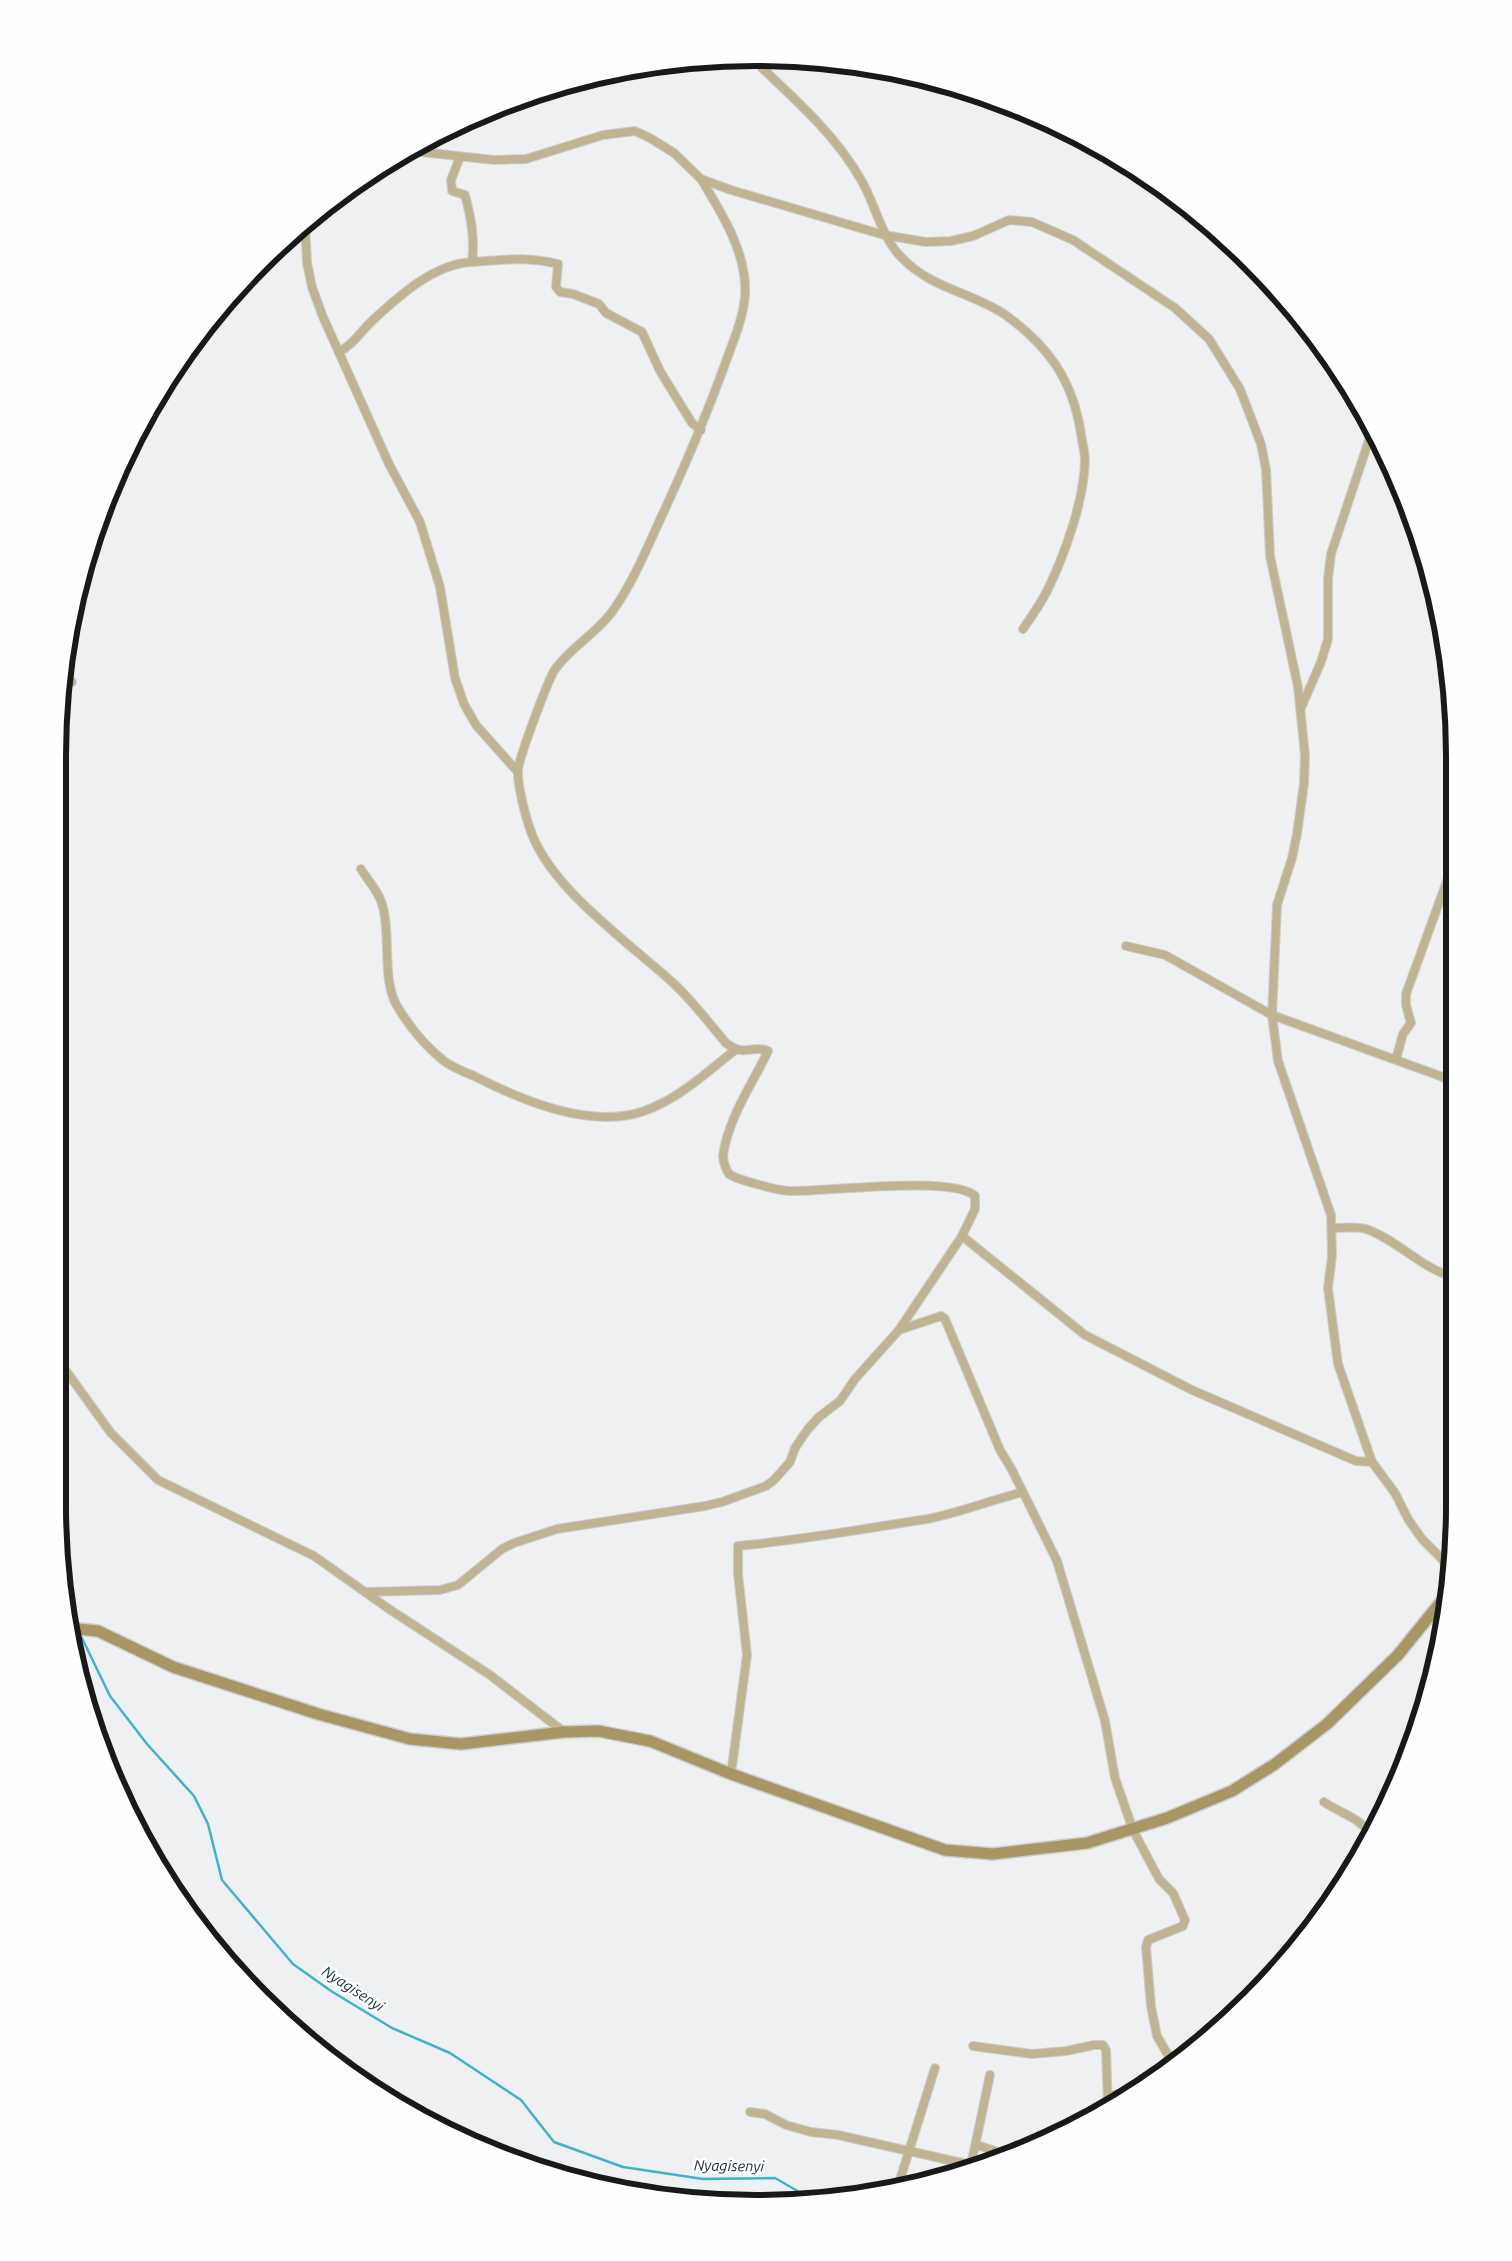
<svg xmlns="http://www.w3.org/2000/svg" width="1512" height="2261" font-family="Ubuntu,sans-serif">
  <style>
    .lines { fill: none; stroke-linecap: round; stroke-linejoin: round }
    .stream { stroke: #43b2c9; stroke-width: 2.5 }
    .street-casing { stroke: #cdcece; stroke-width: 10 }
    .secondary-casing { stroke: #cdcece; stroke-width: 14 }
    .street { stroke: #c0b493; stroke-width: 8 }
    .secondary { stroke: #a89665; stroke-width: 11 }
    .labels { text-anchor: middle; stroke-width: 5; stroke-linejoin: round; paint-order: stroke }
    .water-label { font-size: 15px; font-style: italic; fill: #192d31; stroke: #fdfeff }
    .rim { fill: none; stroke: #191919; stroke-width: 6 }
  </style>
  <rect width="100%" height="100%" fill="#eff0f1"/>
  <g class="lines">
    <g class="stream">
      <polyline points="64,1573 77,1625"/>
      <polyline points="79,1632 110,1696 147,1744 194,1796 208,1824 222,1880 293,1964 331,1991 392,2028 450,2053 521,2100 554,2142 623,2167 703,2179 775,2178 813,2200"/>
    </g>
    <defs>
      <g id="street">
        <path d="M762,68C798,102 835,135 860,178C876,204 880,236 902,258C932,289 971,292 1004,314C1048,345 1073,380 1081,434C1082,442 1085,452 1085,460C1084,500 1066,551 1049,587C1042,602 1032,616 1023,629"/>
        <polyline points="412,151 494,160 526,159 603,135 635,131 650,138 674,153 701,179 731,190 884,235 926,242 951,241 973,236 1009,220 1032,222 1073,240 1175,308 1209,339 1240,389 1261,444 1266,469 1270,556 1298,687 1305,755 1304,783 1297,834 1292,858 1277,905 1272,1015 1278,1061 1331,1215 1332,1256 1328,1288 1338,1364 1372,1462 1395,1493 1408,1519 1422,1539 1442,1559 1449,1571"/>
        <path d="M460,157L451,180L452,191L465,195C471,218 475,238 472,262C504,260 526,256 558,264L556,287L560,292L573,294L599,304L606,313L642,332L660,371L679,402L692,423L701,430"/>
        <path d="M701,179C721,212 748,254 745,296C743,319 733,342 725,364C707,414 687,461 665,509C649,543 635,579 614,609C598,633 570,647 554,671C547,683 518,760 518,771C517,783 525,814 529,826C547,886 626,940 672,982C692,1000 708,1022 726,1043C746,1058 751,1044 768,1051C752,1085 728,1118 723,1156C723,1161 726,1170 729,1174C737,1180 780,1191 791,1191C827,1192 952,1175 975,1196V1209L962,1236L1085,1335L1192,1390L1356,1461L1372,1462"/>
        <polyline points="305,226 307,263 312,287 323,317 389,464 420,522 440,587 455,678 464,704 476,725 517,771"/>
        <path d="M339,352C353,345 361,331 373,320C400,295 434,264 472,262"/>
        <polyline points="64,680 72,682"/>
        <polyline points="1301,708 1321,662 1328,639 1328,579 1331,554 1372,431"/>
        <path d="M361,869C367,879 377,890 381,901C392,931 381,979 397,1006C409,1026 425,1046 444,1061C452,1067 464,1072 474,1076C521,1100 591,1130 644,1111C679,1099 707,1072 735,1050"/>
        <polyline points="1126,946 1165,955 1272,1015 1451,1080"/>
        <polyline points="1396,1059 1403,1034 1411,1023 1406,1005 1406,994 1452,867"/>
        <path d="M1332,1228C1342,1228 1356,1226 1366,1229C1397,1240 1419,1266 1450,1276"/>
        <polyline points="899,1330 962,1236"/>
        <polyline points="64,1368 111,1433 158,1480 314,1556 389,1609 490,1675 564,1732"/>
        <polyline points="366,1592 440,1590 458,1585 502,1549 514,1543 557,1529 705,1506 722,1502 766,1486 774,1480 790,1462 795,1448 808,1429 819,1417 840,1401 855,1379 899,1330 941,1316 945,1319 1000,1450 1012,1470 1057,1561 1105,1721 1115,1778 1133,1830 1159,1879 1173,1893 1185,1920 1183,1926 1148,1940 1146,1947 1151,2006 1157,2036 1172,2062"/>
        <path d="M731,1774L747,1655L738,1574V1546C801,1540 864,1529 927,1519C959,1513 991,1500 1023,1492"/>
        <path d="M1324,1802C1340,1813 1358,1817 1370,1833"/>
        <polyline points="973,2046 1032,2054 1066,2051 1094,2045 1103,2045 1106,2050 1108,2108"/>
        <polyline points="1109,2096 1131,2092"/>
        <polyline points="750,2112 765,2114 786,2125 811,2132 838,2135 971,2165"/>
        <polyline points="977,2145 1001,2153"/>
        <polyline points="971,2165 990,2075"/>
        <polyline points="898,2186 935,2068"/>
      </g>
      <polyline id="secondary" points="72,1632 78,1629 98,1631 173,1667 318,1714 410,1739 461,1744 564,1732 598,1731 650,1741 731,1774 945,1850 993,1854 1087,1843 1167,1818 1232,1791 1275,1764 1327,1724 1398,1655 1449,1592"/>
    </defs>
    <use href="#street" class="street-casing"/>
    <use href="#secondary" class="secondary-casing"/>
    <use href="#street" class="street"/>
    <use href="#secondary" class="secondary"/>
  </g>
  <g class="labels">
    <g class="water-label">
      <text transform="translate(353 1989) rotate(33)" y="5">Nyagisenyi</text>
      <text transform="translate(729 2166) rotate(1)" y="5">Nyagisenyi</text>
    </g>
  </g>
  <path d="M0 0H1512V2261H0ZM756 66H756A690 690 0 0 1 1446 756V1505A690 690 0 0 1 756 2195H756A690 690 0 0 1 66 1505V756A690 690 0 0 1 756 66Z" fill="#fdfeff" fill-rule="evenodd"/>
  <path class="rim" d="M756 66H756A690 690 0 0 1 1446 756V1505A690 690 0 0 1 756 2195H756A690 690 0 0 1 66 1505V756A690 690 0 0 1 756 66Z"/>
</svg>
